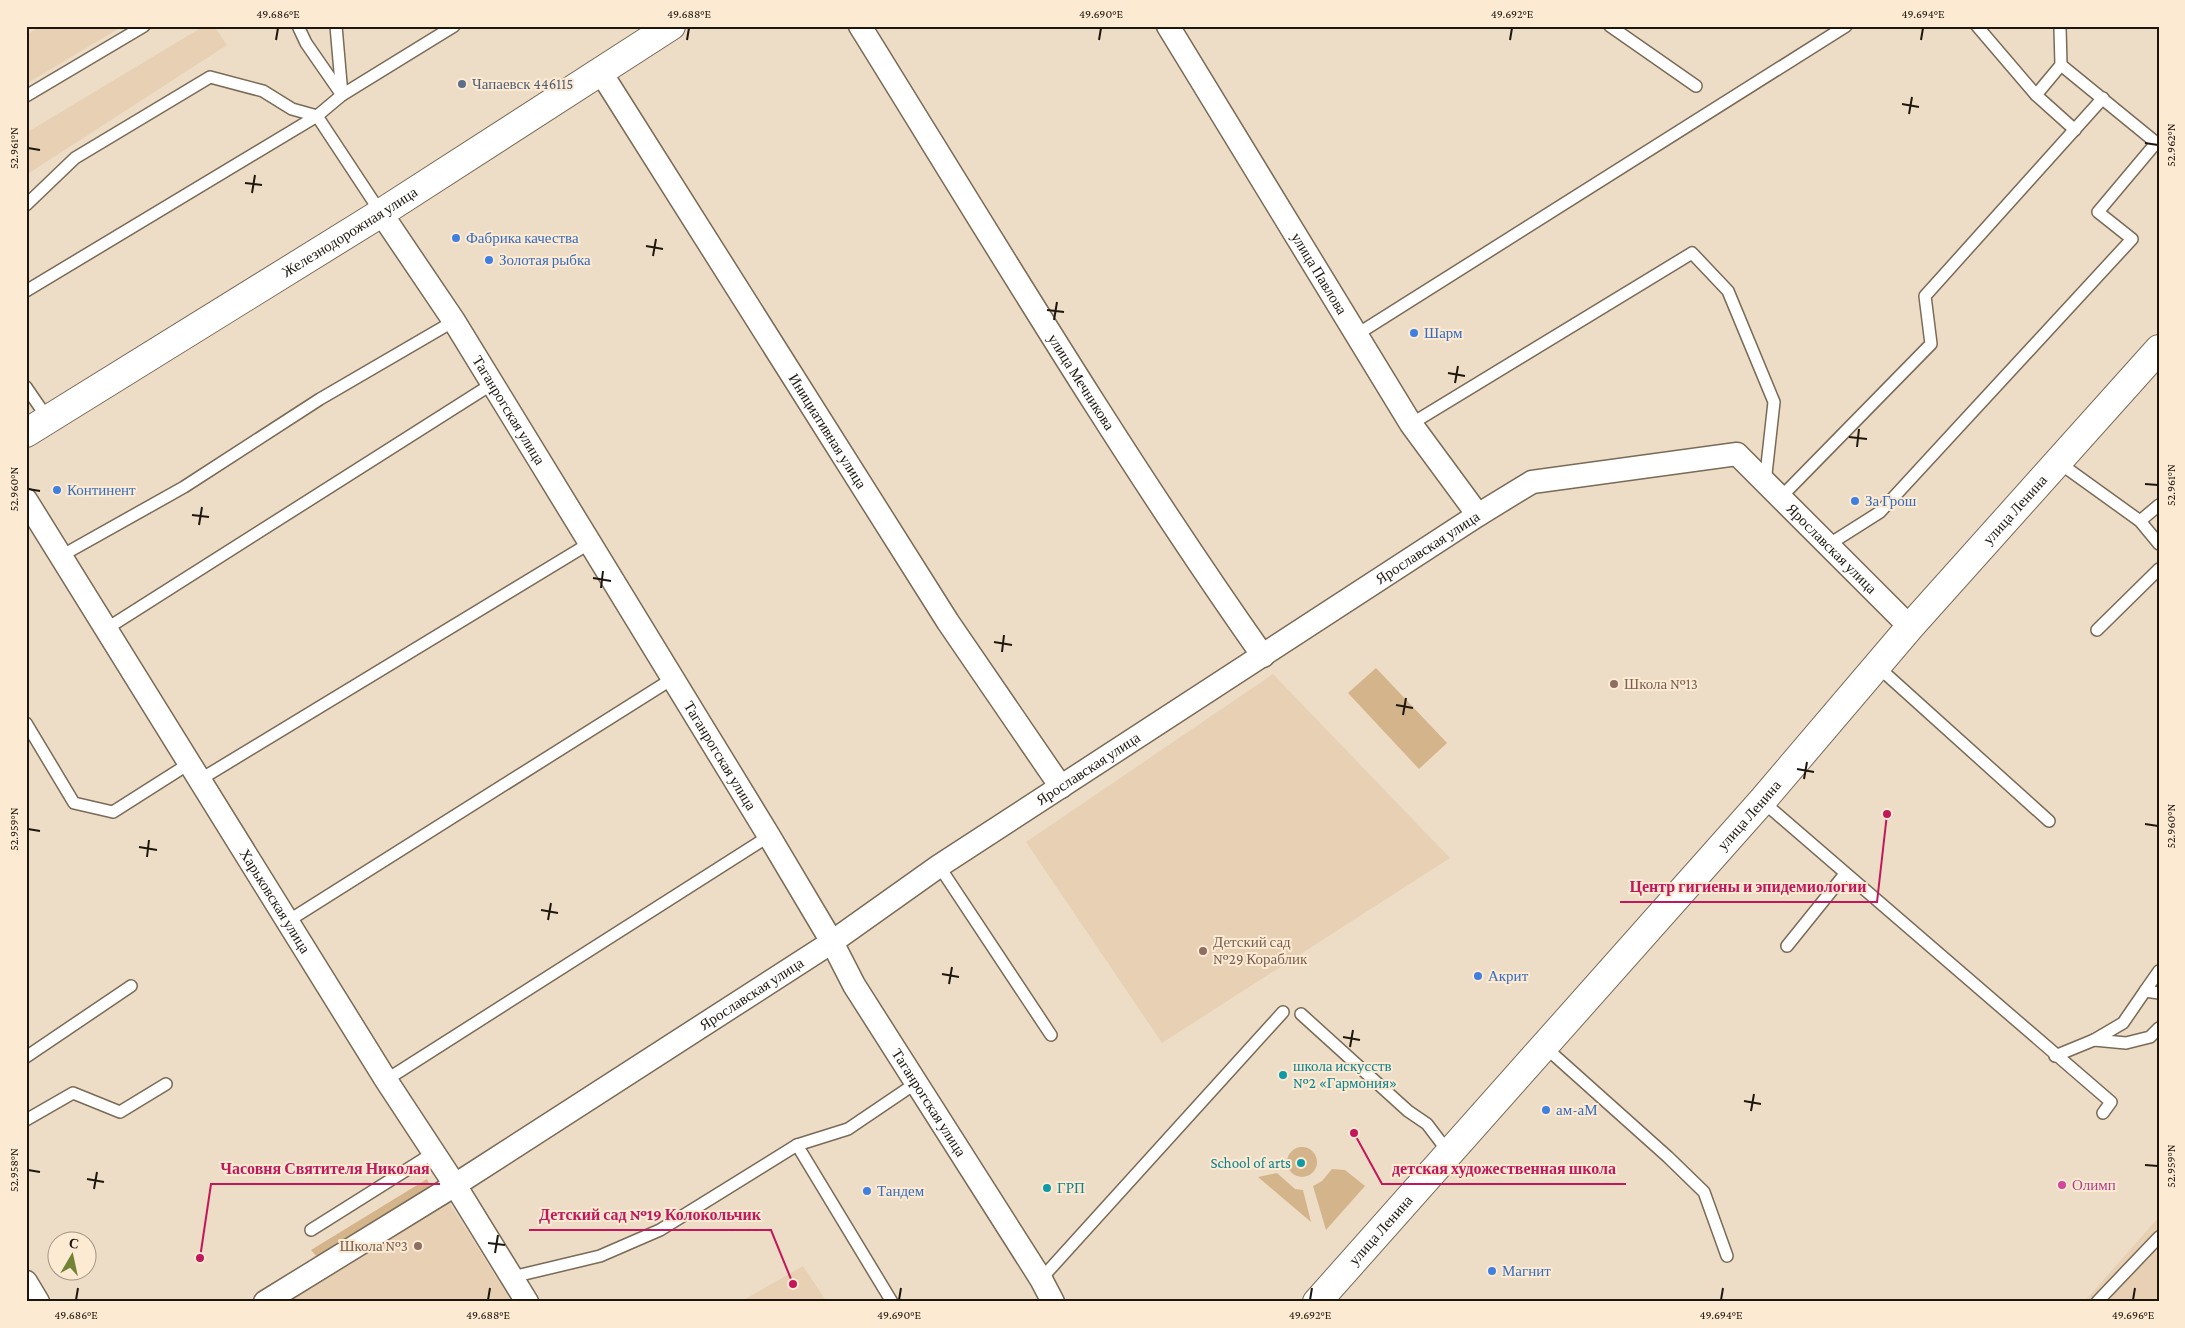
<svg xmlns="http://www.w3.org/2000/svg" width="2185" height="1328" font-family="'Crimson Pro',serif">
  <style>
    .built { fill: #e7d0b4 }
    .green { fill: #d4b48a }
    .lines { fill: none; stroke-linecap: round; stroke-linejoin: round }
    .lane-casing { stroke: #7a6a56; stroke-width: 14 }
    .street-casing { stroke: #7a6a56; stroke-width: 25 }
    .secondary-casing { stroke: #7a6a56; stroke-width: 30 }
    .lane { stroke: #fff; stroke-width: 11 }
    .street { stroke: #fff; stroke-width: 22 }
    .secondary { stroke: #fff; stroke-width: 28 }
    .ticks { fill: none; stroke: #1d170e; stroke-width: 2 }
    .service-dot { fill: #5c6f8a; stroke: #fcead3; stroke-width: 2 }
    .shop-dot { fill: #3f7fe0; stroke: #fcead3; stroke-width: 2 }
    .education-dot { fill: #8d6e63; stroke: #fcead3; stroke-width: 2 }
    .culture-dot { fill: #0f9aa8; stroke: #fcead3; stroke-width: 2 }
    .hotel-dot { fill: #d1479c; stroke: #fcead3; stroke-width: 2 }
    .labels { text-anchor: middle; stroke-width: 4; stroke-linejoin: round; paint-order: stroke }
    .service-label { font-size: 15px; fill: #4e5e75; stroke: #fcead3; text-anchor: start }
    .street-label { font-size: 15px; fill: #1d170e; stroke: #fcead3 }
    .shop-label { font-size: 15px; fill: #366cbe; stroke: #fcead3; text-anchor: start }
    .education-label { font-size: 15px; fill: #785e54; stroke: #fcead3; text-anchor: start }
    .culture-label { font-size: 15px; fill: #0d838f; stroke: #fcead3; text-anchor: start }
    .hotel-label { font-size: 15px; fill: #b23c85; stroke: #fcead3; text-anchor: start }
    .leader { fill: none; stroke: #c2185b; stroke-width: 2 }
    .callout-dot { fill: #c2185b; stroke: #fcead3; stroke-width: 2 }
    .callout-label { font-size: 16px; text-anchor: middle; font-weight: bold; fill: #c2185b; stroke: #fcead3; stroke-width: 4; stroke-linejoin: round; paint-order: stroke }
    .neatline { fill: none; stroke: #1d170e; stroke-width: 2 }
    .ticks-label { font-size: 12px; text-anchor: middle; fill: #1d170e }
  </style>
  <rect width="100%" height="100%" fill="#eeddc6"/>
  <g class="built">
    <polygon points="41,26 123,26 26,84 26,35"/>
    <polygon points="204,26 214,26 227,45 26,175 26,133"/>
    <polygon points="1273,674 1450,858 1162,1043 1026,842"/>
    <polygon points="442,1191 512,1302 275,1302"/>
    <polygon points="2159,1217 2159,1302 2084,1302"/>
    <polygon points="803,1266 827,1302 740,1302"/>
  </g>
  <g class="green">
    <polygon points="1376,668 1447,743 1419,769 1348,693"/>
    <circle cx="1302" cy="1162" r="15"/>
    <polygon points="1332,1169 1345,1170 1365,1186 1326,1230 1313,1186 1322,1181"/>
    <polygon points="1277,1173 1295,1189 1303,1190 1311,1222 1258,1177"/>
    <polygon points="427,1179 430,1186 429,1190 318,1258 311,1250"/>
  </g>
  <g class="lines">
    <defs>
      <g id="lane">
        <polyline points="298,26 306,43 342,95 454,26"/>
        <polyline points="1610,26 1696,86"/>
        <polyline points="1977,26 2036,95 2061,65 2159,145"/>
        <polyline points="2061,65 2060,28 2061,26"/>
        <polyline points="2036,95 2075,130"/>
        <polyline points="26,96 144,26"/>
        <polyline points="26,205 75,158 210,77 263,91 292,109 317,116 342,95 336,26"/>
        <polyline points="26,291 317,116 381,213"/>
        <polyline points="1356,335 1846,26"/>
        <polyline points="26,387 48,419"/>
        <polyline points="1411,424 1692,253 1728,291 1774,402 1765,483"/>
        <polyline points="2058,462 2140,521 2159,544"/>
        <polyline points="1780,498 1931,344 1925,296 2103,98"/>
        <polyline points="2140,521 2159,505"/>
        <polyline points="1828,545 1880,512 2132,239 2098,212 2156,143"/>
        <polyline points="61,556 184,487 320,399 454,321"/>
        <polyline points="106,629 492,384"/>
        <polyline points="2097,630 2159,569"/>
        <polyline points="1877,666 2049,821"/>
        <polyline points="26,723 74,803 113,812 190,763"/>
        <polyline points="201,779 590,543"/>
        <polyline points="1762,801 2111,1102 2103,1113"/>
        <polyline points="939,866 1051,1035"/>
        <polyline points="288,921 672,679"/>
        <polyline points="1787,946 1845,874"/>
        <polyline points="2145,991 2159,971"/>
        <polyline points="1301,1014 1408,1111 1427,1124 1449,1153"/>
        <polyline points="2094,1040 2123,1023 2145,991 2159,993"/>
        <polyline points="1545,1047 1668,1157 1704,1192 1727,1256"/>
        <polyline points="2055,1056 2094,1040 2126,1043 2150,1037 2159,1028"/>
        <polyline points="26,1057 131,986"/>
        <polyline points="386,1080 769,836"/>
        <polyline points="26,1120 73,1093 120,1112 166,1084"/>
        <polyline points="797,1145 892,1302"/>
        <polyline points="311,1230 435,1152"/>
        <polyline points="512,1277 600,1256 660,1230 797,1145 848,1129 916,1083"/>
        <polyline points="1041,1279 1283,1012"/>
        <polyline points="2097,1302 2159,1237"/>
      </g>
      <g id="street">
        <path id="s1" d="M860,26C991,237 1120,453 1263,656"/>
        <path id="s2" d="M1168,26L1411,424L1478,515"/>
        <path id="s3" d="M600,71L948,622L1061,787"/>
        <path id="s4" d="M381,213L454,321L590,543L769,836L832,942L854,985L1041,1279L1053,1302"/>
        <path id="s5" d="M26,500L386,1080L455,1185L527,1302"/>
        <polyline points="26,1282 38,1302"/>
        <path id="s6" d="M265,1302L455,1185L832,942L939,866L1478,515L1532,482L1737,454L1910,627"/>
      </g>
      <g id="secondary">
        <path id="s7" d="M26,433L381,213L671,26"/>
        <path id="s8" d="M1317,1302L1762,801L1910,627L2159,349"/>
      </g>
    </defs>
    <use href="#lane" class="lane-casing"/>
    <use href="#street" class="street-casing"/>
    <use href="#secondary" class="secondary-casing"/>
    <use href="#lane" class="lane"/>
    <use href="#street" class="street"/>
    <use href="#secondary" class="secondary"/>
  </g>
  <path class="ticks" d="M276,40L278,28M687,40L689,28M1099,40L1101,28M1510,40L1512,28M1921,40L1923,28M1902,104L1919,107M1909,114L1912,97M2145,143L2158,145M28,148L40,150M245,183L262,185M252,193L255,175M646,246L663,249M653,256L656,239M1047,310L1064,312M1054,320L1057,302M1448,373L1465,376M1455,383L1458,366M1849,437L1867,439M1857,447L1859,429M2145,484L2158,485M28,489L40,491M192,515L209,517M199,525L202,507M593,578L611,581M601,588L603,571M994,642L1012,645M1002,652L1004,635M1396,705L1413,708M1403,715L1406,698M1797,769L1814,772M1804,779L1807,762M2145,824L2158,826M28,829L40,831M139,847L157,850M147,857L149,840M541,910L558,913M548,920L551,903M942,974L959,977M949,984L952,967M1343,1037L1360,1040M1350,1047L1353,1030M1744,1101L1761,1104M1751,1111L1754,1094M2145,1165L2158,1166M28,1170L40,1172M87,1179L104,1182M94,1189L97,1172M488,1243L505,1245M495,1253L498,1235M76,1300L78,1288M488,1300L490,1288M899,1300L901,1288M1310,1300L1312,1288M1721,1300L1723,1288M2133,1300L2135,1288"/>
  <circle class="service-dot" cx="462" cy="84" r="5"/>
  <g class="shop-dot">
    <circle cx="456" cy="238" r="5"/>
    <circle cx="489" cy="260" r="5"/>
    <circle cx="1414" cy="333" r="5"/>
    <circle cx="57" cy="490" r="5"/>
    <circle cx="1855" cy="501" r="5"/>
    <circle cx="1478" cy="976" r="5"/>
    <circle cx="1546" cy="1110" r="5"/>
    <circle cx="867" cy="1191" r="5"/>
    <circle cx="1492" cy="1271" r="5"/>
  </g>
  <g class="education-dot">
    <circle cx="1614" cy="684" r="5"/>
    <circle cx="1203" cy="951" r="5"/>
    <circle cx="418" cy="1246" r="5"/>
  </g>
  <g class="culture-dot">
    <circle cx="1283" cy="1075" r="5"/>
    <circle cx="1301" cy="1163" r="5"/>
    <circle cx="1047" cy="1188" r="5"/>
  </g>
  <circle class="hotel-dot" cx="2062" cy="1185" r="5"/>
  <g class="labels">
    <g class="service-label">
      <text x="472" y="89">Чапаевск 446115</text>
    </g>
    <g class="street-label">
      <text dy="5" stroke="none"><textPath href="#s7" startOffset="381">Железнодорожная улица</textPath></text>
      <text dy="5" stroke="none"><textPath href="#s2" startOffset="290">улица Павлова</textPath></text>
      <text dy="5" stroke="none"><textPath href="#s1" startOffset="419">улица Мечникова</textPath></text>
      <text dy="5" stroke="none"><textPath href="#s4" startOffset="235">Таганрогская улица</textPath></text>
      <text dy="5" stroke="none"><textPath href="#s3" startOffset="426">Инициативная улица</textPath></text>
      <text dy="5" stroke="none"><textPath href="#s8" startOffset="1056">улица Ленина</textPath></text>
      <text dy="5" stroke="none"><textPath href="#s6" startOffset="1386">Ярославская улица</textPath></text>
      <text dy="5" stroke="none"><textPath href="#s6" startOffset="1850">Ярославская улица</textPath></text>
      <text dy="5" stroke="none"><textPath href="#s4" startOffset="640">Таганрогская улица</textPath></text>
      <text dy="5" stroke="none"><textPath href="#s6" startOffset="981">Ярославская улица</textPath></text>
      <text dy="5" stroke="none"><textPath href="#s8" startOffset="651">улица Ленина</textPath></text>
      <text dy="5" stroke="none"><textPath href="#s5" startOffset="472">Харьковская улица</textPath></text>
      <text dy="5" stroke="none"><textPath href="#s6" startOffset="576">Ярославская улица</textPath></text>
      <text dy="5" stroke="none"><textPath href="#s4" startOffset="1045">Таганрогская улица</textPath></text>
      <text dy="5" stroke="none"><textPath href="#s8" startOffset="96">улица Ленина</textPath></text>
    </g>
    <g class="shop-label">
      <text x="466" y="243">Фабрика качества</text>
      <text x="499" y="265">Золотая рыбка</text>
      <text x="1424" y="338">Шарм</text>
      <text x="67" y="495">Континент</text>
      <text x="1865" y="506">За Грош</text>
      <text x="1488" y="981">Акрит</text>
      <text x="1556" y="1115">ам-аМ</text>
      <text x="877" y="1196">Тандем</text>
      <text x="1502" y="1276">Магнит</text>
    </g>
    <g class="education-label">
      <text x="1624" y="689">Школа №13</text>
      <text x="1213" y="947">Детский сад<tspan x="1213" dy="17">№29 Кораблик</tspan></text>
      <text x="408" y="1251" text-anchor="end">Школа №3</text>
    </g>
    <g class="culture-label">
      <text x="1293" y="1071">школа искусств<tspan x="1293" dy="17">№2 «Гармония»</tspan></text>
      <text x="1291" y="1168" text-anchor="end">School of arts</text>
      <text x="1057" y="1193">ГРП</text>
    </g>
    <g class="hotel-label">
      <text x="2072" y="1190">Олимп</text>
    </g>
  </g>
  <path class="leader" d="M1887 814L1877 902H1620M1354 1133L1382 1184H1626M200 1258L211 1184H440M793 1284L771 1230H529"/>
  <g class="callout-dot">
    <circle cx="1887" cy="814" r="5"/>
    <circle cx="1354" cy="1133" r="5"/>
    <circle cx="200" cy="1258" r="5"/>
    <circle cx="793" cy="1284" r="5"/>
  </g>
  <g class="callout-label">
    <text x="1748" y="892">Центр гигиены и эпидемиологии</text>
    <text x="1504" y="1174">детская художественная школа</text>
    <text x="325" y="1174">Часовня Святителя Николая</text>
    <text x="650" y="1220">Детский сад №19 Колокольчик</text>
  </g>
  <rect width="2185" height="1328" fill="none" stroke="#fcead3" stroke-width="55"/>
  <g transform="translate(72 1256) rotate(9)"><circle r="24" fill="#fcead3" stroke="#a39684"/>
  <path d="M0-4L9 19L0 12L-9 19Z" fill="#728333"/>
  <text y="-8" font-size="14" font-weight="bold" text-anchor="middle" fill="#1d170e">С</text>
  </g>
  <rect x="28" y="28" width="2130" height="1272" class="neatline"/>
  <g class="ticks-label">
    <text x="278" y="18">49.686°E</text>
    <text x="689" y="18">49.688°E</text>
    <text x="1101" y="18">49.690°E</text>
    <text x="1512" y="18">49.692°E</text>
    <text x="1923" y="18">49.694°E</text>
    <text transform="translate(2171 145) rotate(-90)" y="4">52.962°N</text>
    <text transform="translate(14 148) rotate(-90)" y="4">52.961°N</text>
    <text transform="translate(2171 485) rotate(-90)" y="4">52.961°N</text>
    <text transform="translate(14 489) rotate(-90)" y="4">52.960°N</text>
    <text transform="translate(2171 826) rotate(-90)" y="4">52.960°N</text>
    <text transform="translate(14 829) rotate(-90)" y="4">52.959°N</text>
    <text transform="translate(2171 1166) rotate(-90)" y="4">52.959°N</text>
    <text transform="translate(14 1170) rotate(-90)" y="4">52.958°N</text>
    <text x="76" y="1319">49.686°E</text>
    <text x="488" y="1319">49.688°E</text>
    <text x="899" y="1319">49.690°E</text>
    <text x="1310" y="1319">49.692°E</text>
    <text x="1721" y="1319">49.694°E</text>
    <text x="2133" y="1319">49.696°E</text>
  </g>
</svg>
